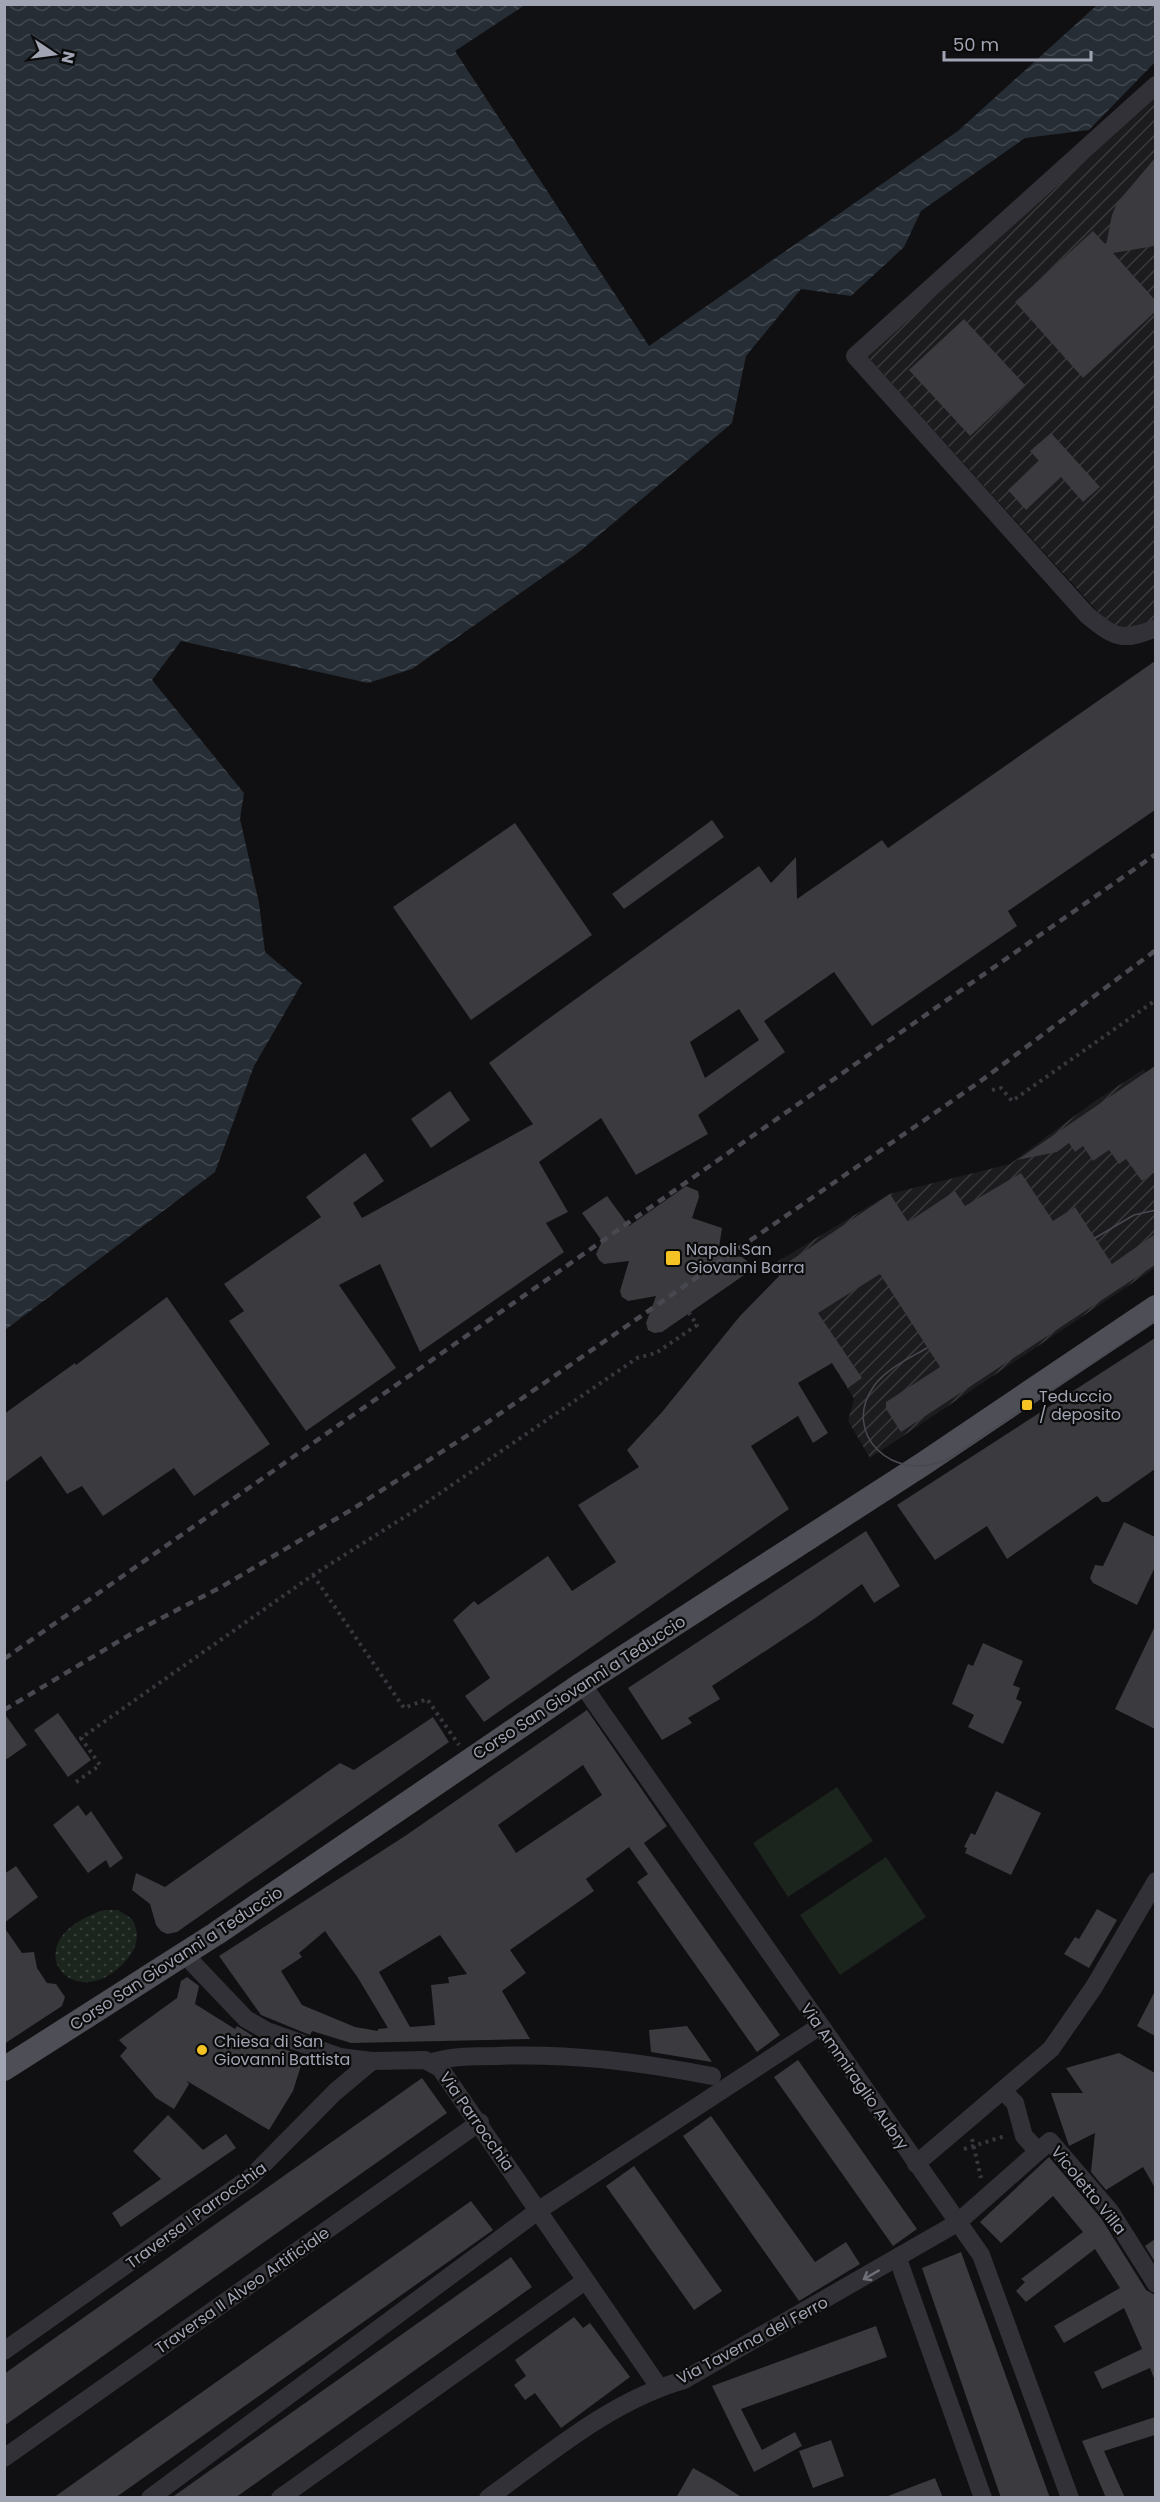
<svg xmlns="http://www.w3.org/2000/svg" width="1160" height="2502" font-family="Poppins,sans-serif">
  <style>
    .industrial { fill: url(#industrial-furrows) }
    .grass { fill: url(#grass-dots) }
    .park { fill: #1c241e }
    .water { fill: url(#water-waves) }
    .building { fill: #3a3a3f; fill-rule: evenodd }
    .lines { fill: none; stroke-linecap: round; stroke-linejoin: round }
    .path { stroke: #37383e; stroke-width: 4; stroke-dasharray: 3 4.5; stroke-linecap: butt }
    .minor { stroke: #313137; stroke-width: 18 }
    .major { stroke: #4d4e56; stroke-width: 24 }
    .tram { stroke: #484950; stroke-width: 1.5 }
    .rail { stroke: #484950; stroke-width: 4.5; stroke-dasharray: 8 6; stroke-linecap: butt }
    .oneway { stroke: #6f717b }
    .poi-dot { fill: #f5c324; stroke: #0b0b0c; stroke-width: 2 }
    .labels { text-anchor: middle; stroke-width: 4.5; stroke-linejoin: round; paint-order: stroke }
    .poi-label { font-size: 16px; fill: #a1a5b3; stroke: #0b0b0c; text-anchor: start }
    .street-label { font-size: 16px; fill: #a1a5b3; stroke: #0b0b0c }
  </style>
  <defs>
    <pattern id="industrial-furrows" width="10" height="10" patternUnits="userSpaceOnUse" patternTransform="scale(1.5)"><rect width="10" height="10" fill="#1c1c1f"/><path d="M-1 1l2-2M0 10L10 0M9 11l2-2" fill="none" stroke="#3a3a3d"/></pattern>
    <pattern id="grass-dots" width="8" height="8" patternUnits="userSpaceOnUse" patternTransform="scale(1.5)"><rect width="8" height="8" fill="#1c241e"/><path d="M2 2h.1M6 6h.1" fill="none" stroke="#3a413c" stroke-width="1.8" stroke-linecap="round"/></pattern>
    <pattern id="water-waves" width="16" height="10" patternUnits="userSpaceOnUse" patternTransform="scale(1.5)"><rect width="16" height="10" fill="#262d35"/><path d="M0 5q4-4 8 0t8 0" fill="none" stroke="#424850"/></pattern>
  </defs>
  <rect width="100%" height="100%" fill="#101012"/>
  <g class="industrial">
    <polygon points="1155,94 1155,620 1126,630 1108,623 866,355"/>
    <polygon points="1144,1069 1155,1087 1155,1268 870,1458 848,1421 854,1399 772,1265 889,1194 1010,1164 1092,1103"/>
  </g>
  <path class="grass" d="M104,1910H118L132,1919C140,1933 138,1946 128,1958C77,2022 7,1942 104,1910Z"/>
  <g class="park">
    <polygon points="837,1787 873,1841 788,1897 753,1843"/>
    <polygon points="886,1857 926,1917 840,1975 800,1915"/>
  </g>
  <polygon class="water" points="5,4 525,5 455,51 649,346 958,131 1097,5 1155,5 1156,61 1089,130 1025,138 921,211 904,247 851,296 801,289 746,356 732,423 579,552 412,669 368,683 181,641 152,680 244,793 240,819 259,903 265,952 302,983 254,1066 215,1172 5,1330"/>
  <g class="building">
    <polygon points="1155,158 1155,246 1113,253 1155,300 1155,312 1083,378 1015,302 1093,231 1106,245 1112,215 1117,203"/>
    <polygon points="964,319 1025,385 970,436 909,370"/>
    <polygon points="1051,433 1100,487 1083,502 1061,477 1026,510 1008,490 1039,461 1030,451"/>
    <path d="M1155,661V810L1008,911L1017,926L872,1026L834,972L764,1021L785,1052L698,1115L708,1134L636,1175L601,1118L539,1162L568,1212L546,1223L564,1252L420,1352L380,1264L339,1285L396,1368L306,1431L229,1321L244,1311L224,1284L321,1217L306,1197L365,1153L384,1181L353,1203L362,1218L533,1124L489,1063L544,1022L759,866L771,883L796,857L797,899L882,840L888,848ZM739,1009L759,1040L705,1078L690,1042Z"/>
    <polygon points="712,820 724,837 624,909 612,894"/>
    <polygon points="515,823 592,935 471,1020 393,907"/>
    <polygon points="1155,1066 1155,1172 1142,1181 1126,1159 1119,1164 1109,1150 1093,1161 1083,1146 1075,1152 1069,1143 1057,1152 1017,1160"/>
    <polygon points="450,1091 470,1120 431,1148 411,1119"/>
    <polygon points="1021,1173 1053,1221 1075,1207 1112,1264 1155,1234 1155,1265 901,1432 886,1409 886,1402 940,1367 880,1274 818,1313 862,1378 848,1388 832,1363 798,1383 828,1433 813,1443 798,1416 751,1446 789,1509 484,1722 465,1696 490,1678 453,1620 474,1601 478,1605 548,1556 572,1591 616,1562 578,1505 639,1467 627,1450 662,1412 740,1316 782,1273 778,1269 890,1194 908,1222 955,1191 965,1206"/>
    <polygon points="686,1186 698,1191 699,1197 692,1218 722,1228 718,1254 742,1257 747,1261 749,1266 747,1273 662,1332 654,1333 648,1330 646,1323 656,1296 628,1301 622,1297 620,1291 629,1261 604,1264 599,1260 596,1254 602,1241 582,1213 607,1196 629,1226"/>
    <polygon points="167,1297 270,1444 194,1496 174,1468 103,1516 82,1486 67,1494 41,1456 4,1483 4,1414 75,1363 76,1365"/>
    <polygon points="1155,1338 1155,1469 1108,1502 1102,1502 1097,1496 1007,1559 987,1526 935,1560 897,1505"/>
    <polygon points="1124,1522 1155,1537 1155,1567 1137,1605 1093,1583 1090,1578 1095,1565 1103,1566"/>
    <polygon points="866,1531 900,1586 874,1603 862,1584 814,1619 712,1686 720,1699 688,1718 692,1723 662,1740 628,1688"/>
    <polygon points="1155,1626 1155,1729 1115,1709"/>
    <polygon points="983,1643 1023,1661 1013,1685 1020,1688 1016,1699 1022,1702 1003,1744 968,1727 974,1715 952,1704 968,1664 973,1666"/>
    <path d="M587,1710L667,1826L644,1843L780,2035L757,2052L637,1882L648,1874L629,1847L586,1879L594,1891L510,1950L526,1973L502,1991L530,2039L351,2043L312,2031L310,2035L261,2015L219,1956L405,1836ZM583,1765L602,1795L516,1853L498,1825ZM325,1931L358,1978L388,2028L378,2029V2031L355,2027L302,2005L281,1971L302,1957L299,1953ZM440,1935L467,1974L448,1977L449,1983L431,1985L435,2025L410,2027L379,1972Z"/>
    <polygon points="4,1713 27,1745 4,1761"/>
    <polygon points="58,1713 91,1760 68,1777 34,1730"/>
    <polygon points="433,1717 449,1742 177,1932 167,1934 161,1931 156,1925 150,1904 132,1890 136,1873 165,1887 340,1763 354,1770"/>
    <polygon points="996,1791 1041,1813 1011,1875 965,1853 967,1848 964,1847 971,1833 975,1835"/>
    <polygon points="78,1805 86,1816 91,1811 123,1858 110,1868 106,1860 88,1873 53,1825"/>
    <polygon points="16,1866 38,1897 4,1923 4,1874"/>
    <polygon points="1097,1909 1117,1920 1089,1968 1064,1954 1075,1937 1079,1939"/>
    <polygon points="4,1927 22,1953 34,1952 37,1968 47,1983 56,1984 65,1997 62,2006 4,2044"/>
    <polygon points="187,1977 199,1986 195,2004 235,2029 237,2026 263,2042 304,2056 293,2091 269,2130 187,2081 189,2084 174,2109 156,2098 120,2056 127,2048 119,2040 177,1998 181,1981"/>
    <polygon points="1155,1991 1155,2036 1137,2026"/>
    <polygon points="687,2026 712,2062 651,2052 649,2030"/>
    <polygon points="1119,2053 1155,2073 1155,2188 1143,2167 1106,2190 1091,2172 1095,2133 1069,2146 1051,2093 1083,2093 1066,2068"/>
    <polygon points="798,2060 917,2229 893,2246 774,2077"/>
    <polygon points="422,2078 447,2113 4,2426 4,2374"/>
    <polygon points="168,2115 203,2150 226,2134 236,2148 121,2227 112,2213 161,2179 133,2151"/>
    <polygon points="711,2116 815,2262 846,2242 860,2264 799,2301 683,2136"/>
    <polygon points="1049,2157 1101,2218 1146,2290 1155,2295 1155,2381 1150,2368 1102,2389 1094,2372 1142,2349 1124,2308 1064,2343 1054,2326 1120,2288 1095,2249 1026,2302 1016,2291 1025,2282 1021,2279 1083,2232 1053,2196 1001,2243 980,2222"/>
    <polygon points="634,2166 722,2291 694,2310 606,2186"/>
    <polygon points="471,2201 493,2230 472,2245 115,2498 53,2498"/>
    <polygon points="1155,2239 1155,2262 1145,2246"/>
    <polygon points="961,2252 1050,2498 1001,2498 922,2268"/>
    <polygon points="511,2257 532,2287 235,2498 171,2498"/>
    <polygon points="574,2317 583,2328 590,2323 630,2377 561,2428 535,2393 525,2400 514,2385 526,2376 515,2360"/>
    <polygon points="876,2326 887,2357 741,2409 762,2450 795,2432 802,2446 754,2472 712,2386"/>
    <polygon points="1155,2417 1155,2435 1104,2451 1125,2498 1106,2498 1082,2441"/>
    <polygon points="831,2440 844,2476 813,2488 799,2451"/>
    <polygon points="693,2468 716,2481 743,2498 676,2498"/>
    <polygon points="935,2478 943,2498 889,2498 888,2496"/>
  </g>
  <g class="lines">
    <g class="path">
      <polyline points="992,1090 1001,1088 1012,1101 1156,1000"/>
      <polyline points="313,1575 404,1708 427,1699 459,1745"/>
      <polyline points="76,1782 100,1765 81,1738 313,1575 417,1509 637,1358 656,1353 697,1325 689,1313"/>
      <polyline points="972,2139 981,2178"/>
      <polyline points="964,2149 1005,2136"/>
    </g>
    <g class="minor">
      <path d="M1156,85L855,356L1087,615C1115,638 1122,642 1156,628"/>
      <polyline points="582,1684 981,2255 1070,2498"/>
      <polyline points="184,1954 246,2019 267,2031 340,2057 372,2061 425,2060 440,2068 659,2387"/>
      <path d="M432,2062C453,2056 475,2056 496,2056C570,2053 640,2062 712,2076"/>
      <polyline points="1003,2091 1015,2103 1024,2136 1038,2151"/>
      <polyline points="916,2164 1051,2049 1094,1987 1156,1881"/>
      <polyline points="898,2259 983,2498"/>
      <polyline points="4,2351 252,2176 335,2092 372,2061"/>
      <polyline points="4,2458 480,2122"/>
      <polyline points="150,2498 539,2210 820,2026"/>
      <polyline points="280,2498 585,2281"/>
      <path d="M488,2498C550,2454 610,2401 684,2380L957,2223L1050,2141L1110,2211L1156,2284"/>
    </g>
    <polyline class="major" points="4,2069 217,1933 582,1684 923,1464 1156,1307"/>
    <g class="tram">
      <polyline points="1095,1238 1134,1215 1156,1210"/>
      <path d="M927,1348C910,1358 886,1369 874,1386C840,1433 893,1485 948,1459L1156,1321"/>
    </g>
    <g class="rail">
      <polyline points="4,1659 1156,854"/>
      <polyline points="4,1710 131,1634 223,1586 351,1510 482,1426 978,1083 1156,950"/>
    </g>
  </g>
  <defs><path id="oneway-shaft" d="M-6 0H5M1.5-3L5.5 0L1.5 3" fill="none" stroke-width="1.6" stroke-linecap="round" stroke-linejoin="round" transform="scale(1.5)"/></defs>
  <use class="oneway" href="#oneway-shaft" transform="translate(871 2275) rotate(150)"/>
  <g class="poi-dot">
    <rect x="665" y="1250" width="16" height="16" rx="3"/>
    <rect x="1021" y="1399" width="12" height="12" rx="3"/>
    <circle cx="202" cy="2050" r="6"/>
  </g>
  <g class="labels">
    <g class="poi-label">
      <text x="686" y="1255">Napoli San<tspan x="686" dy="18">Giovanni Barra</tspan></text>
      <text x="1039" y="1402">Teduccio<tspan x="1039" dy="18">/ deposito</tspan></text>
      <text x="214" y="2047">Chiesa di San<tspan x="214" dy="18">Giovanni Battista</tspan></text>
    </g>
    <g class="street-label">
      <text transform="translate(579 1687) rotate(-33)" y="6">Corso San Giovanni a Teduccio</text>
      <text transform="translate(176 1958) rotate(-33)" y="6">Corso San Giovanni a Teduccio</text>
      <text transform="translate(855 2076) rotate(55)" y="6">Via Ammiraglio Aubry</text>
      <text transform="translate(477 2121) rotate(55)" y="6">Via Parrocchia</text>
      <text transform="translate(1089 2190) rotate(51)" y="6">Vicoletto Villa</text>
      <text transform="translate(196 2215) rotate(-36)" y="6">Traversa I Parrocchia</text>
      <text transform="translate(242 2290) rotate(-35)" y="6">Traversa II Alveo Artificiale</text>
      <text transform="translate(752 2340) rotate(-28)" y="6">Via Taverna del Ferro</text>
    </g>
  </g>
  <rect width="1160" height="2502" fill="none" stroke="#a1a5b3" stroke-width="12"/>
  <g transform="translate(54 54) rotate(103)" stroke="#0b0b0c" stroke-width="4.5" paint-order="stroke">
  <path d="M0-4.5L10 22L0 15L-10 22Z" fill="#a1a5b3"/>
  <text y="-9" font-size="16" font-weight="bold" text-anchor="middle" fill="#a1a5b3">N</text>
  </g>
  <path d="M944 51v9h147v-9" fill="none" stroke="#a1a5b3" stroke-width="3"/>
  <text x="953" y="51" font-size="18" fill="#a1a5b3" stroke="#0b0b0c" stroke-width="4.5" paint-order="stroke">50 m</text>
</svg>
